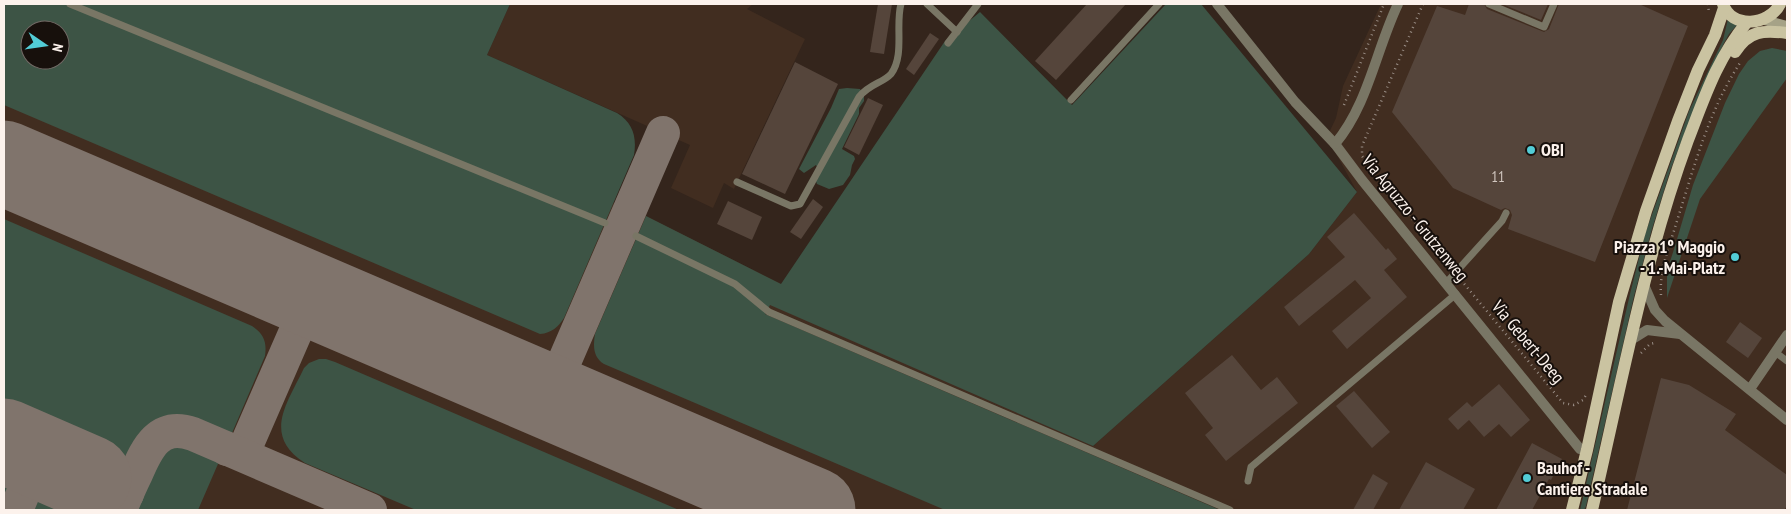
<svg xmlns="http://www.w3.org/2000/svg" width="1791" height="514" font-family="'PT Sans Narrow',sans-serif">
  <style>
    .built { fill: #412d20; fill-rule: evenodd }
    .green { fill: #3d5445; fill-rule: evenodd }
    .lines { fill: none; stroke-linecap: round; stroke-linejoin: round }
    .taxiway { stroke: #80746c; stroke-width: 34 }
    .runway { stroke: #80746c; stroke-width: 85 }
    .building { fill: #55453b }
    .path { stroke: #998d85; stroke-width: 2.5; stroke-dasharray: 1 4; stroke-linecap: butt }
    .lane { stroke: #797665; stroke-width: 7 }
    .street { stroke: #797665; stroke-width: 10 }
    .secondary { stroke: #a6a287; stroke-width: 10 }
    .primary { stroke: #cac3a1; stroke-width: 12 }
    .poi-dot { fill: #52ccd6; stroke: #17100c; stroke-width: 2 }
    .labels { text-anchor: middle; stroke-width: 4; stroke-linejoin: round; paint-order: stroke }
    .number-label { font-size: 15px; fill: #d2c7c0 }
    .poi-label { font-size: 18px; font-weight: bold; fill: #fcf2ec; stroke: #17100c; text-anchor: start }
    .street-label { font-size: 18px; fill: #fcf2ec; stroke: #17100c }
  </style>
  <rect width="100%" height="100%" fill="#34251c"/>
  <g class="built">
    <path d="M4,4H129L646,216L781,284L1093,446L1309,254L1357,192L1327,137L1336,118L1343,86L1381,4H1787V510H4ZM30,30H60V60H30Z"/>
    <polygon points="510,4 753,4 747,9 805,39 734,189 724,183 713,208 671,188 690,145 487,55"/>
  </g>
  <g class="green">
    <path d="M4,4H510L487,55L617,113C633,123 637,137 634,155L564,318C558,327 552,333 540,334L4,105ZM30,30H60V60H30Z"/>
    <path d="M1166,4H1201L1357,192L1309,254L1093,446L770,305L765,314L1220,510H945L604,364C593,357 593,346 595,334L646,216L781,284L945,41L980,12L1072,105Z"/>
    <polygon points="1728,19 1737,25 1729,34 1724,43 1698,99 1670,171 1652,229 1634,296 1586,506 1584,510 1580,510 1630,294 1645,234 1689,111 1723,40"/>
    <polygon points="1772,48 1787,51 1787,78 1700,199 1667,298 1667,271 1675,246 1693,185 1725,103 1739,74 1748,61 1760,51"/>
    <polygon points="847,88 860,89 864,96 864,101 859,108 859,114 842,149 854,156 855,159 852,165 850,175 843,185 829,189 817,184 813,174 817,167 816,165 804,173 799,169 831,108 839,89"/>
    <path d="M4,219L252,326C264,334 267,342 265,356L229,440L198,426L182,422L166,423L152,430L141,440L111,510H4Z"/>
    <path d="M319,359H326L335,362L679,510H416L305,463C262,435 287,404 304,368L309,363Z"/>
    <path d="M185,439L221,457L198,510H130C137,494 149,456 162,446C169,441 178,440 185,439Z"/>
  </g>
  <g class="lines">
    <g class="taxiway">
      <path d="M277,280C294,292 305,299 300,322"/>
      <polyline points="549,397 663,133"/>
      <path d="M227,449C235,451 240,451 246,446L300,322C315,302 328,306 350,312"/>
      <polyline points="89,478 127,494"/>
      <polyline points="16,510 39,456"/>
      <path d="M120,510C125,498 130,486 136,474C147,448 159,422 193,434L370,510"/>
    </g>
    <g class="runway">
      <polyline points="4,163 813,510"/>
      <polyline points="4,441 89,478"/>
    </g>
  </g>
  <g class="building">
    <polygon points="878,4 892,4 884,54 870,52"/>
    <polygon points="1087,4 1126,4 1056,80 1035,61"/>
    <polygon points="1469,4 1484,4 1487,9 1544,32 1549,29 1559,4 1639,4 1688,26 1595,262 1508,229 1512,215 1510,210 1505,208 1501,210 1453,188 1392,112 1437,6 1465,15"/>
    <polygon points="1502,4 1548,4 1541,20"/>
    <polygon points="930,33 939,39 914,75 906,69"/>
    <polygon points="795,62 838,84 785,194 742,174"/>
    <polygon points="868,98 883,105 859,155 844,147"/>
    <polygon points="813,199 823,207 801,239 790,232"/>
    <polygon points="728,201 762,217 752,240 717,224"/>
    <polygon points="1354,213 1386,250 1388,248 1397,259 1384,270 1407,297 1347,349 1332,331 1371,298 1355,280 1299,326 1284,307 1345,257 1327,237"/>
    <polygon points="1740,322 1762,338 1748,358 1726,342"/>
    <polygon points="1232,355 1261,390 1277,377 1298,403 1226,461 1205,435 1213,428 1185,393"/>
    <polygon points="1661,378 1689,385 1736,414 1725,430 1787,475 1787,506 1784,510 1627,510"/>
    <polygon points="1499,384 1530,420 1511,437 1499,424 1484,437 1469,420 1458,430 1448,419 1467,402 1472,407"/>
    <polygon points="1354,391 1390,432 1372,448 1336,406"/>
    <polygon points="1532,443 1562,459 1551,480 1549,479 1532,510 1496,510"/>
    <polygon points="1426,462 1475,489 1463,510 1399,510"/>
    <polygon points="1373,474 1388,483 1373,510 1353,510"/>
  </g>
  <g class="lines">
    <g class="path">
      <polyline points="1423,4 1362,146 1362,156 1450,266"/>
      <polyline points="1708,4 1709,13"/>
      <polyline points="1344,105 1384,4"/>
      <polyline points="1461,280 1563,403 1574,405 1583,400 1586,395"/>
      <path d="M1661,295C1659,270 1670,245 1677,221C1694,167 1709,110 1740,63"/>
      <polyline points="1641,353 1650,344 1654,343"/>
    </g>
    <g class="lane">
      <polyline points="70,4 605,223"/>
      <polyline points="927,4 957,32"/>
      <polyline points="1489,4 1544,27 1554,4"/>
      <polyline points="948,43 978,4"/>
      <polyline points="1071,100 1159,4"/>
      <path d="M737,182L791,206L800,204L859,97C869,84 883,83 891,74C905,55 895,25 901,4"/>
      <polyline points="636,236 735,284 769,312 1230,510"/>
      <polyline points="1446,283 1502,221 1506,213"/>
      <polyline points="1775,352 1787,361"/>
      <polyline points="1248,481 1251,467 1456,294"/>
    </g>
    <g class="street">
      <polyline points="1217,4 1295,102 1335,144 1362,180 1580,449 1587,450"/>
      <path d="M1335,144C1368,105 1376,50 1398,4"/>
      <polyline points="1644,285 1655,310 1665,321 1787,420"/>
      <polyline points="1631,340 1647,330 1680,334"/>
      <polyline points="1750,389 1787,335"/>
    </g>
    <polyline class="secondary" points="1764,20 1787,26"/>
    <g class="primary">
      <path d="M1723,4C1731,29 1769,26 1780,4"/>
      <path d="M1735,52C1749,30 1764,30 1787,33"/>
      <polyline points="1572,510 1587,450 1619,302 1646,211 1678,121 1698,70 1715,35 1724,8"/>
      <path d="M1592,510C1621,386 1644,259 1688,140C1705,96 1717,59 1747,22"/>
    </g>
  </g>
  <g class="poi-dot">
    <circle cx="1531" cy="150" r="5"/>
    <circle cx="1735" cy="257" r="5"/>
    <circle cx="1527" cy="478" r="5"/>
  </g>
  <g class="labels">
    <g class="number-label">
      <text x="1498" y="182">11</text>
    </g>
    <g class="poi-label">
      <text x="1541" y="156">OBI</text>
      <text x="1725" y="253" text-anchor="end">Piazza 1º Maggio<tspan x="1725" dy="21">- 1.-Mai-Platz</tspan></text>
      <text x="1537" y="474">Bauhof -<tspan x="1537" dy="21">Cantiere Stradale</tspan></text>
    </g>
    <g class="street-label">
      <text transform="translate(1415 218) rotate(51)" y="6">Via Agruzzo - Grutzenweg</text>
      <text transform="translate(1528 342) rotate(50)" y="6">Via Gebert-Deeg</text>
    </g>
  </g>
  <rect width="1791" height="514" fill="none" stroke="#fcf2ec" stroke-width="10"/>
  <g transform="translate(45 45) rotate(103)"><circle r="24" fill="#17100c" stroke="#736a66"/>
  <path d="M0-4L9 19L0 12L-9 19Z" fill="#52ccd6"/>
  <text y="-8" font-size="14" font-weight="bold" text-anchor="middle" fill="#fcf2ec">N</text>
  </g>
</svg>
